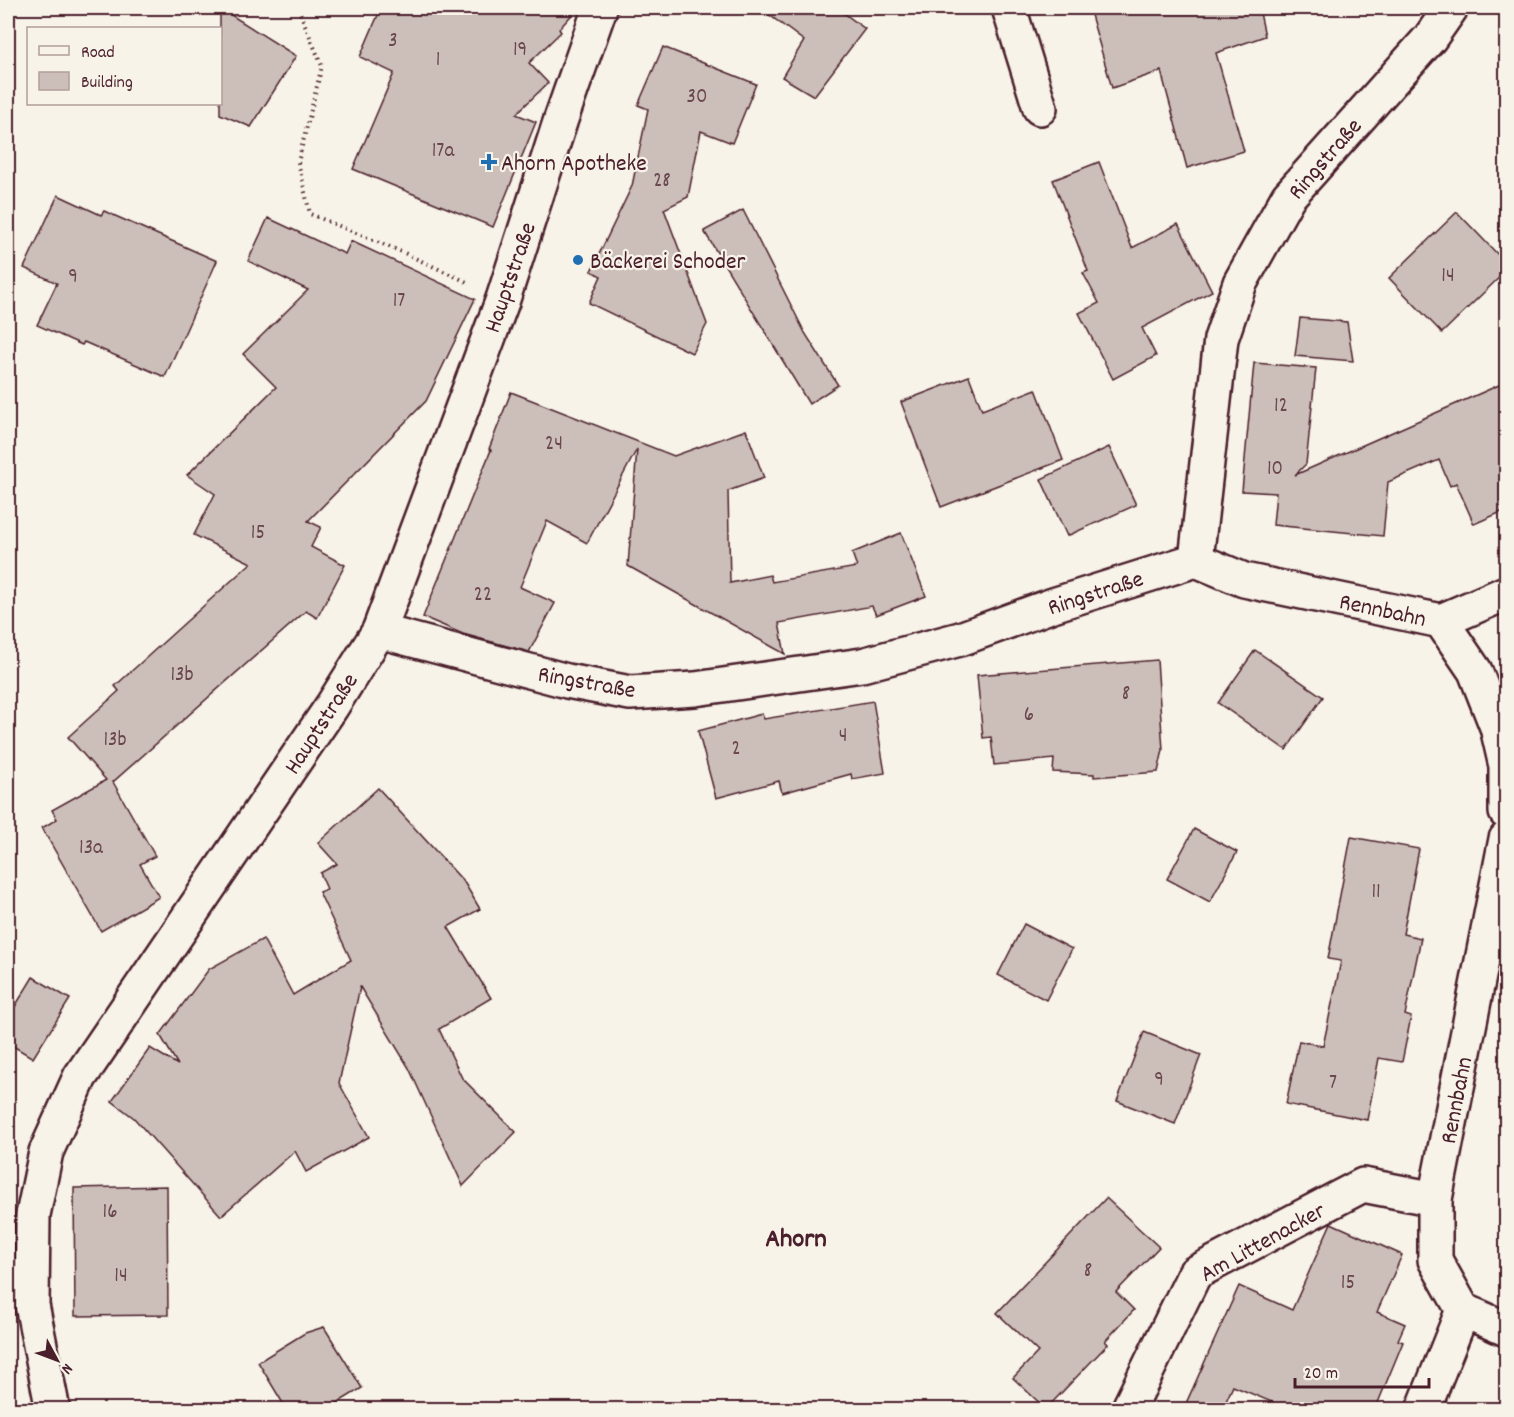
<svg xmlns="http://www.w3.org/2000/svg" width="1514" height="1417" font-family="Dekko,sans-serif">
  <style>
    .building { fill: #ccbfb9; stroke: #4a1f2b; stroke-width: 1.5 }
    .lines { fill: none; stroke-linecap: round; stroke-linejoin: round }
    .minor-casing { stroke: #4a1f2b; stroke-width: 38 }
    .path { stroke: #4a1f2b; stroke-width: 4; stroke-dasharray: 1.5 4.5; stroke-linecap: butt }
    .minor { stroke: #f7f3e8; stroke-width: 33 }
    .poi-dot { fill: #1f6fb2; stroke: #f7f3e8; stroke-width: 2 }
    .labels { text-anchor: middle; stroke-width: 4.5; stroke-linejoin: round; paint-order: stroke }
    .number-label { font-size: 21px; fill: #6a474e }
    .street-label { font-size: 24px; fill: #4a1f2b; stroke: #f7f3e8 }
    .poi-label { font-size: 24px; fill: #4a1f2b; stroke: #f7f3e8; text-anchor: start }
    .quarter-label { font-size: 27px; font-weight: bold; fill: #4a1f2b; stroke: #f7f3e8 }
  </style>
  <rect width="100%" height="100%" fill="#f7f3e8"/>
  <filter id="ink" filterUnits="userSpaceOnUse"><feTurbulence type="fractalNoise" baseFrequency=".0167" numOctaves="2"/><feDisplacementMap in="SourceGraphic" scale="12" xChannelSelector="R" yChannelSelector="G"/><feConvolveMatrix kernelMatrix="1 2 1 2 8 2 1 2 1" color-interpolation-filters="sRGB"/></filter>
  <g filter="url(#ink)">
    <g class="building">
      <polygon points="220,8 296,56 251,127 220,114"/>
      <polygon points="381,8 578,8 559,29 561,32 529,63 548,83 516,114 536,122 493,227 353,169 394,73 360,57"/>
      <polygon points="760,8 837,8 865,29 814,96 782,77 804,41"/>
      <polygon points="1089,8 1259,8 1265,36 1216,53 1244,151 1187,168 1161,71 1112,88"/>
      <polygon points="663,47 756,84 732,143 701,131 688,197 664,209 707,324 692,353 589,303 601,276 591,271 632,186 648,109 638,105"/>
      <polygon points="1099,162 1132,248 1178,224 1212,291 1142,328 1156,356 1113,379 1079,313 1099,303 1083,273 1088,271 1053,180"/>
      <polygon points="58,195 101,215 104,211 217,261 165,377 84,342 82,345 37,325 57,283 24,268"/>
      <polygon points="743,210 805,333 838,385 809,404 704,231"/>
      <polygon points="1457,212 1506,263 1506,271 1442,333 1389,278"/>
      <polygon points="268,218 345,254 351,241 475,299 426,401 308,521 321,527 311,547 345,565 317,618 306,611 113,782 155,856 140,864 159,897 101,931 42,828 57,819 52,810 106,780 68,737 119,691 115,686 251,563 194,535 215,494 187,475 276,387 243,354 308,290 248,261"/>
      <polygon points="1300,318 1347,322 1353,361 1295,356"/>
      <polygon points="1254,363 1316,368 1306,464 1295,475 1506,382 1506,510 1474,524 1456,483 1450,486 1439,460 1388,482 1383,536 1273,525 1276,493 1242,491"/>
      <polygon points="969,376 982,410 1036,389 1063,460 941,507 901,402"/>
      <polygon points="511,392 674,456 746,430 764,478 728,491 730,583 770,575 772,582 857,567 852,553 901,533 926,596 876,615 872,606 779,623 785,654 628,566 637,449 587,543 547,521 520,587 555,603 529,652 463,634 423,617 491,450 489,449"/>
      <polygon points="1109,447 1136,505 1067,536 1041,479"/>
      <polygon points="1255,650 1323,697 1286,750 1218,703"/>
      <polygon points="1157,660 1163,750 1158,772 1094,777 1094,774 1053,772 1054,759 994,765 991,737 983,738 977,675"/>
      <polygon points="873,701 885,773 852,779 851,774 782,793 779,781 716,798 698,731 762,714 764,719"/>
      <polygon points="378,788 464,882 480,909 448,927 491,998 439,1029 462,1078 516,1132 463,1186 409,1068 360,987 339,1083 369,1137 306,1172 295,1151 221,1216 134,1118 112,1101 150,1048 178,1065 160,1035 209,969 263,939 293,995 351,960 319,892 327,889 320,873 337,864 318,843"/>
      <polygon points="1194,829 1237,852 1210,902 1167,879"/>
      <polygon points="1351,837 1419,849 1403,934 1421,938 1405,1015 1411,1017 1402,1062 1379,1058 1367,1120 1286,1104 1299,1041 1323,1046 1341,961 1328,959"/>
      <polygon points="1024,924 1072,949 1046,1000 998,975"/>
      <polygon points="33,977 70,999 33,1058 8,1043 8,1018"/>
      <polygon points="1144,1032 1201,1055 1175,1124 1117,1101"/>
      <polygon points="167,1186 168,1315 75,1316 74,1188"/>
      <polygon points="1106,1198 1159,1247 1116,1292 1134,1310 1105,1341 1108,1344 1046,1409 1013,1378 1038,1352 997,1313"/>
      <polygon points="1331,1223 1402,1255 1377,1312 1405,1324 1398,1340 1403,1342 1375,1410 1291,1410 1233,1386 1222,1410 1183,1410 1239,1286 1292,1310"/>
      <polygon points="324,1327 362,1388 326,1410 287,1410 258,1362 305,1333"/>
    </g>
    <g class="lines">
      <defs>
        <g id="minor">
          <polyline points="1009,8 1040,108"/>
          <polyline points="1196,560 1244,580 1441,621 1475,671 1497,727 1506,766 1506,812"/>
          <polyline points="1441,621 1506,593"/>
          <polyline points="379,631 567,681 630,693 695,689 862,665 960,639 1053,605 1196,560 1221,339 1240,283 1288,197 1430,38 1451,8"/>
          <polyline points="1506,839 1435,1199 1435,1260 1463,1310 1506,1329"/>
          <polyline points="53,1410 32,1305 33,1215 46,1152 80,1077 332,706 379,631 503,299 561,119 600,8"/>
          <polyline points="1128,1410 1195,1273 1363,1185 1435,1199"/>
          <polyline points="1423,1410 1463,1310"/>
        </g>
      </defs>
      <use href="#minor" class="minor-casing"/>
      <polyline class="path" points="298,8 322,66 298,162 310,214 402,252 467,282"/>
      <use href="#minor" class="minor"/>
    </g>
  </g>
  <g class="poi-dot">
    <path d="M486 153h6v6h6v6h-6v6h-6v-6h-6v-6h6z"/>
    <circle cx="578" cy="260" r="6"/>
  </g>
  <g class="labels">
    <g class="number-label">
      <text x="393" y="46">3</text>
      <text x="520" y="55">19</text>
      <text x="438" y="65">1</text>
      <text x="697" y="102">30</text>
      <text x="443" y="156">17a</text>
      <text x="662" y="186">28</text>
      <text x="1448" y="281">14</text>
      <text x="73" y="282">9</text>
      <text x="399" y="306">17</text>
      <text x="1281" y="411">12</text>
      <text x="554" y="449">24</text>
      <text x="1275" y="474">10</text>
      <text x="258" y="538">15</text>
      <text x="483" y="600">22</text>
      <text x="182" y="680">13b</text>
      <text x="1126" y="699">8</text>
      <text x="1029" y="720">6</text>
      <text x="843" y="741">4</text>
      <text x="115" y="745">13b</text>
      <text x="736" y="754">2</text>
      <text x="91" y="853">13a</text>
      <text x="1376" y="897">11</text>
      <text x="1159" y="1085">9</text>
      <text x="1333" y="1088">7</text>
      <text x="110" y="1217">16</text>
      <text x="1088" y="1276">8</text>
      <text x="121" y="1281">14</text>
      <text x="1348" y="1288">15</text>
    </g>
    <g class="street-label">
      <text transform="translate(1324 158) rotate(-49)" y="8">Ringstraße</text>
      <text transform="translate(509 277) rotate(-71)" y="8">Hauptstraße</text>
      <text transform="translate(1095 592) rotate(-18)" y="8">Ringstraße</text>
      <text transform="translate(1383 609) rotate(12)" y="8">Rennbahn</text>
      <text transform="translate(587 681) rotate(10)" y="8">Ringstraße</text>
      <text transform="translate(320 723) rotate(-57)" y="8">Hauptstraße</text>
      <text transform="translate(1455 1100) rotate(-79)" y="8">Rennbahn</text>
      <text transform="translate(1262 1241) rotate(-29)" y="8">Am Littenacker</text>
    </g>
    <g class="poi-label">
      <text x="501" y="170">Ahorn Apotheke</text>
      <text x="590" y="268">Bäckerei Schoder</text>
    </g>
    <g class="quarter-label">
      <text x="796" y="1246">Ahorn</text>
    </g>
  </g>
  <rect width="1514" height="1417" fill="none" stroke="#f7f3e8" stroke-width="30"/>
  <rect x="15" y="15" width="1484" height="1387" fill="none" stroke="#4a1f2b" stroke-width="2" filter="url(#ink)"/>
  <rect x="27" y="27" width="195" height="78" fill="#f7f3e8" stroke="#b29e9c" stroke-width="1.5"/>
  <rect x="39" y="46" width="30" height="9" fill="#f7f3e8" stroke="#b29e9c" stroke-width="1.5"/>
  <text x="81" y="57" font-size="18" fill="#4a1f2b">Road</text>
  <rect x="39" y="72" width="30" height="18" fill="#ccbfb9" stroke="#b29e9c" stroke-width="1.5"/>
  <text x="81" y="87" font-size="18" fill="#4a1f2b">Building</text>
  <g transform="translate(57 1360) rotate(131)" stroke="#f7f3e8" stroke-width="4.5" paint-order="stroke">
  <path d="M0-4.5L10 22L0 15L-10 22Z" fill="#4a1f2b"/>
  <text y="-9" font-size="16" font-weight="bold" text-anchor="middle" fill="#4a1f2b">N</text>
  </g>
  <path d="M1295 1378v9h134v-9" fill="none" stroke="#4a1f2b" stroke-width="3"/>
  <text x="1304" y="1378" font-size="18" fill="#4a1f2b" stroke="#f7f3e8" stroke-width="4.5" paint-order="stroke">20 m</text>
</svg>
